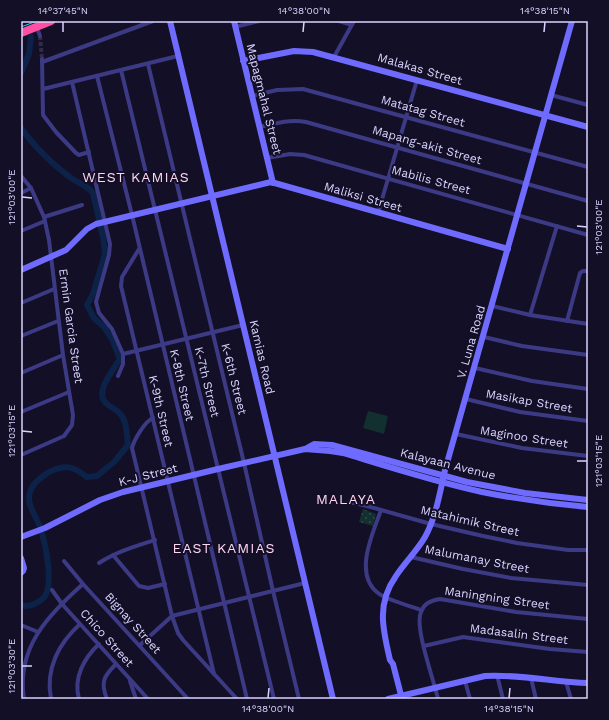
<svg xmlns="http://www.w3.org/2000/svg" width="609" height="720" font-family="'Work Sans',sans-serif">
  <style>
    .grass { fill: url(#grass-dots) }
    .pitch { fill: #12302f }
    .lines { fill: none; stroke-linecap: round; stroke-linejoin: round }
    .river { stroke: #0c2248; stroke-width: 6 }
    .street-tunnel { stroke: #312d47; stroke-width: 4; stroke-dasharray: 4 2; stroke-linecap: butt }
    .street { stroke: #3d3a85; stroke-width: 4 }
    .secondary { stroke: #6f6bff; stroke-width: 6 }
    .highway { stroke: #ff4fa3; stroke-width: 8 }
    .tram { stroke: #00e5ff; stroke-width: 1 }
    .ticks { fill: none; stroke: #d9d4ff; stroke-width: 1.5 }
    .labels { text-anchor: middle; stroke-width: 4; stroke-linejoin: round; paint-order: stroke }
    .street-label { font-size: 12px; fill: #d9d4ff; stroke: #130f26 }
    .quarter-label { font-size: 14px; letter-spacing: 1px; fill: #ffd6f0; stroke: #130f26 }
    .neatline { fill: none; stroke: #d9d4ff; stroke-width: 1.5 }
    .ticks-label { font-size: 10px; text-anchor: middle; fill: #d9d4ff }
  </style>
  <defs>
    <pattern id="grass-dots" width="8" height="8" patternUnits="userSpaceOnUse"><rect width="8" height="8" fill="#12302f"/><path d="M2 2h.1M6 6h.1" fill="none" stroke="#344d4e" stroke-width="1.8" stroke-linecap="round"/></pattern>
  </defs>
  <rect width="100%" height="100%" fill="#130f26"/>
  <polygon class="grass" points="363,509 376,514 373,526 359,522"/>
  <polygon class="pitch" points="368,411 388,416 384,434 363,428"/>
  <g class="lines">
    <g class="river">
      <polyline points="21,73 29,54 31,37"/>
      <path d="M21,128C33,145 53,165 70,177C77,183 87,185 93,193L103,237L105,254L93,294L87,305L94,318L104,327L112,339L120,359C114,369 93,393 107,404C113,409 119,410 123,418C127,425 127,437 128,445L114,462L97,476L87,477C74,467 67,464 51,471C43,475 32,484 30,492C26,504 36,516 40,527C45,542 54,582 45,596C44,598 42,599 41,600C34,605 29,607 21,605"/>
    </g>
    <polyline class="street-tunnel" points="40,36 42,59"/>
    <g class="street">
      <polyline points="339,21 352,25"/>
      <polyline points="235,27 259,21"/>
      <polyline points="37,28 40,36"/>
      <polyline points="334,57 354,21"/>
      <polyline points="42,59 43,115 56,132 76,153 79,155 89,152"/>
      <polyline points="42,62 153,21"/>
      <polyline points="148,64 244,463 273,591 299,699"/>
      <polyline points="121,70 274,699"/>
      <polyline points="97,76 132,215 247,699"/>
      <polyline points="72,82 110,244 109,255 96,302 99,313 112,329 123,354 123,364 118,376"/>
      <polyline points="43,89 178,56"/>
      <polyline points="551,95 588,105"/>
      <polyline points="252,96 277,90 303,89 588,167"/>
      <path d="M260,127C276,123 290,119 306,122L588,201"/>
      <polyline points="267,158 290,154 304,155 588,235"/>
      <polyline points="21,176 31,188 44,217 49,240 63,355 73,415 72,425 64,436 21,455"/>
      <polyline points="21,193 31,188"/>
      <polyline points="378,213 417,80"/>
      <polyline points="44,217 82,205"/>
      <polyline points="21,231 45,221"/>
      <polyline points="139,249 122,277 121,286 214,674"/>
      <polyline points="21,303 54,289"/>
      <polyline points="492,306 530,315 588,324"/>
      <polyline points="530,315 557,226"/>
      <polyline points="567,321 580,273 583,271 588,271"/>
      <polyline points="21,336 58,321"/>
      <polyline points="484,337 522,346 588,355"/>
      <polyline points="123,354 243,325"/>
      <polyline points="475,368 532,381 588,389"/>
      <polyline points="21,373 63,355"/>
      <polyline points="466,399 520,412 588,421"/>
      <polyline points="21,412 69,392"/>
      <path d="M153,418C145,421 134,440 132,448L172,616L178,633L183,640L237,699"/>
      <polyline points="456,434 522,448 588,456"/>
      <polyline points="349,502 367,506 431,524 483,536 517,543 568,550 588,550"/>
      <path d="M381,510C373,533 353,574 378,593C387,600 410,606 421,610"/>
      <polyline points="113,555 139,586 148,588 165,584"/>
      <polyline points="411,557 463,569 511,578 588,585"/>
      <polyline points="64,561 83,584 188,699"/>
      <path d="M99,563C116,552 136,546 155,540"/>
      <polyline points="52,590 62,604 148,699"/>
      <polyline points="21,625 38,632"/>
      <polyline points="140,645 172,616 305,583"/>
      <polyline points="424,646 463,637 550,649 588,652"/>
      <polyline points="497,675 503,699"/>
      <polyline points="531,678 536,699"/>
      <polyline points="130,681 136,699"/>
      <polyline points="465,681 470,699"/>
      <polyline points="566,682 571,699"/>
      <path d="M24,699C16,648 48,615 83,584"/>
      <path d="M51,699C45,669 59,643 80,624"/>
      <path d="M79,699C73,678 84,658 99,644"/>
      <path d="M107,699C100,682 104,676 116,664"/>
      <path d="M438,699C434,680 414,627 421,612C424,603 432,600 440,599L516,612L588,619"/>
    </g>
    <g class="secondary">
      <polyline points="170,21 333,699"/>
      <polyline points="234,21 273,183"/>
      <polyline points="243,61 294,51 313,52 588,127"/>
      <polyline points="21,270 66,250 87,229 96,224 271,182 508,249"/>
      <polyline points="305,449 314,444 332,445 467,482 525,493 588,500"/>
      <path d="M21,537L45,528L100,500L123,492L218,469L305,449L330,451L343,453C389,467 435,482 482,492C517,499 552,504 588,507"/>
      <polyline points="21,558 24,568 23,571 21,573"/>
      <path d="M388,699L485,676C520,674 554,682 588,683"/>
      <path d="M402,699L393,664L390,660C383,630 376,604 396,576C405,562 417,551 425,537C436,517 440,492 445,470L572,21"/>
    </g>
    <polyline class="highway" points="21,33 51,21"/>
    <polyline class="tram" points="21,27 37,21"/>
  </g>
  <path class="ticks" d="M63,32V22M303,32L304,22M544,32L545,22M22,197L32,198M577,226L587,227M22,431L32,432M577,461H587M22,666H32M268,698L269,688M509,698L510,688"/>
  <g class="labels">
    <g class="street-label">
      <text transform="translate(420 69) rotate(16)" y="4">Malakas Street</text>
      <text transform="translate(264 99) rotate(76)" y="4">Mapagmahal Street</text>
      <text transform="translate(423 111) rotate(16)" y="4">Matatag Street</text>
      <text transform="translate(427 145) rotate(16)" y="4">Mapang-akit Street</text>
      <text transform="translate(431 180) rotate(15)" y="4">Mabilis Street</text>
      <text transform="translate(363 197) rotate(16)" y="4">Maliksi Street</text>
      <text transform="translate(71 326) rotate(82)" y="4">Ermin Garcia Street</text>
      <text transform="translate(471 342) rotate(-74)" y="4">V. Luna Road</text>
      <text transform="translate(262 357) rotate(77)" y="4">Kamias Road</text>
      <text transform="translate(234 379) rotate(76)" y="4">K-6th Street</text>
      <text transform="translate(207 382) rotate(76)" y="4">K-7th Street</text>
      <text transform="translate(182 385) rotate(77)" y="4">K-8th Street</text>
      <text transform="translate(529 401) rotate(10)" y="4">Masikap Street</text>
      <text transform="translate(161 411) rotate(77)" y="4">K-9th Street</text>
      <text transform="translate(524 437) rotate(9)" y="4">Maginoo Street</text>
      <text transform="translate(448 464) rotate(14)" y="4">Kalayaan Avenue</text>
      <text transform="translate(148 475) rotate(-14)" y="4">K-J Street</text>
      <text transform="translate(470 521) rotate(13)" y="4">Matahimik Street</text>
      <text transform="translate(477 559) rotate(11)" y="4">Malumanay Street</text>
      <text transform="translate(497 598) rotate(8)" y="4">Maningning Street</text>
      <text transform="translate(133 623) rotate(48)" y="4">Bignay Street</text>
      <text transform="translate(519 634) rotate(7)" y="4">Madasalin Street</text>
      <text transform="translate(107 638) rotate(48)" y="4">Chico Street</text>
    </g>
    <g class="quarter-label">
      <text x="136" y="182">WEST KAMIAS</text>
      <text x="346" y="504">MALAYA</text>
      <text x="224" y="553">EAST KAMIAS</text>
    </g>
  </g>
  <rect width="609" height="720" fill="none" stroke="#130f26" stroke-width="44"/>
  <rect x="22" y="22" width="565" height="676" class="neatline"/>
  <g class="ticks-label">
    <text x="63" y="14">14°37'45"N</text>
    <text x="304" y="14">14°38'00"N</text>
    <text x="545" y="14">14°38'15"N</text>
    <text transform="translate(11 197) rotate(-90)" y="4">121°03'00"E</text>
    <text transform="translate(598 227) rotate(-90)" y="4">121°03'00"E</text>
    <text transform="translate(11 431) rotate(-90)" y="4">121°03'15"E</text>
    <text transform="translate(598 461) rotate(-90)" y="4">121°03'15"E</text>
    <text transform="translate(11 666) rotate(-90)" y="4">121°03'30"E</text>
    <text x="268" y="712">14°38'00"N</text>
    <text x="509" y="712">14°38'15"N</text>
  </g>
</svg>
